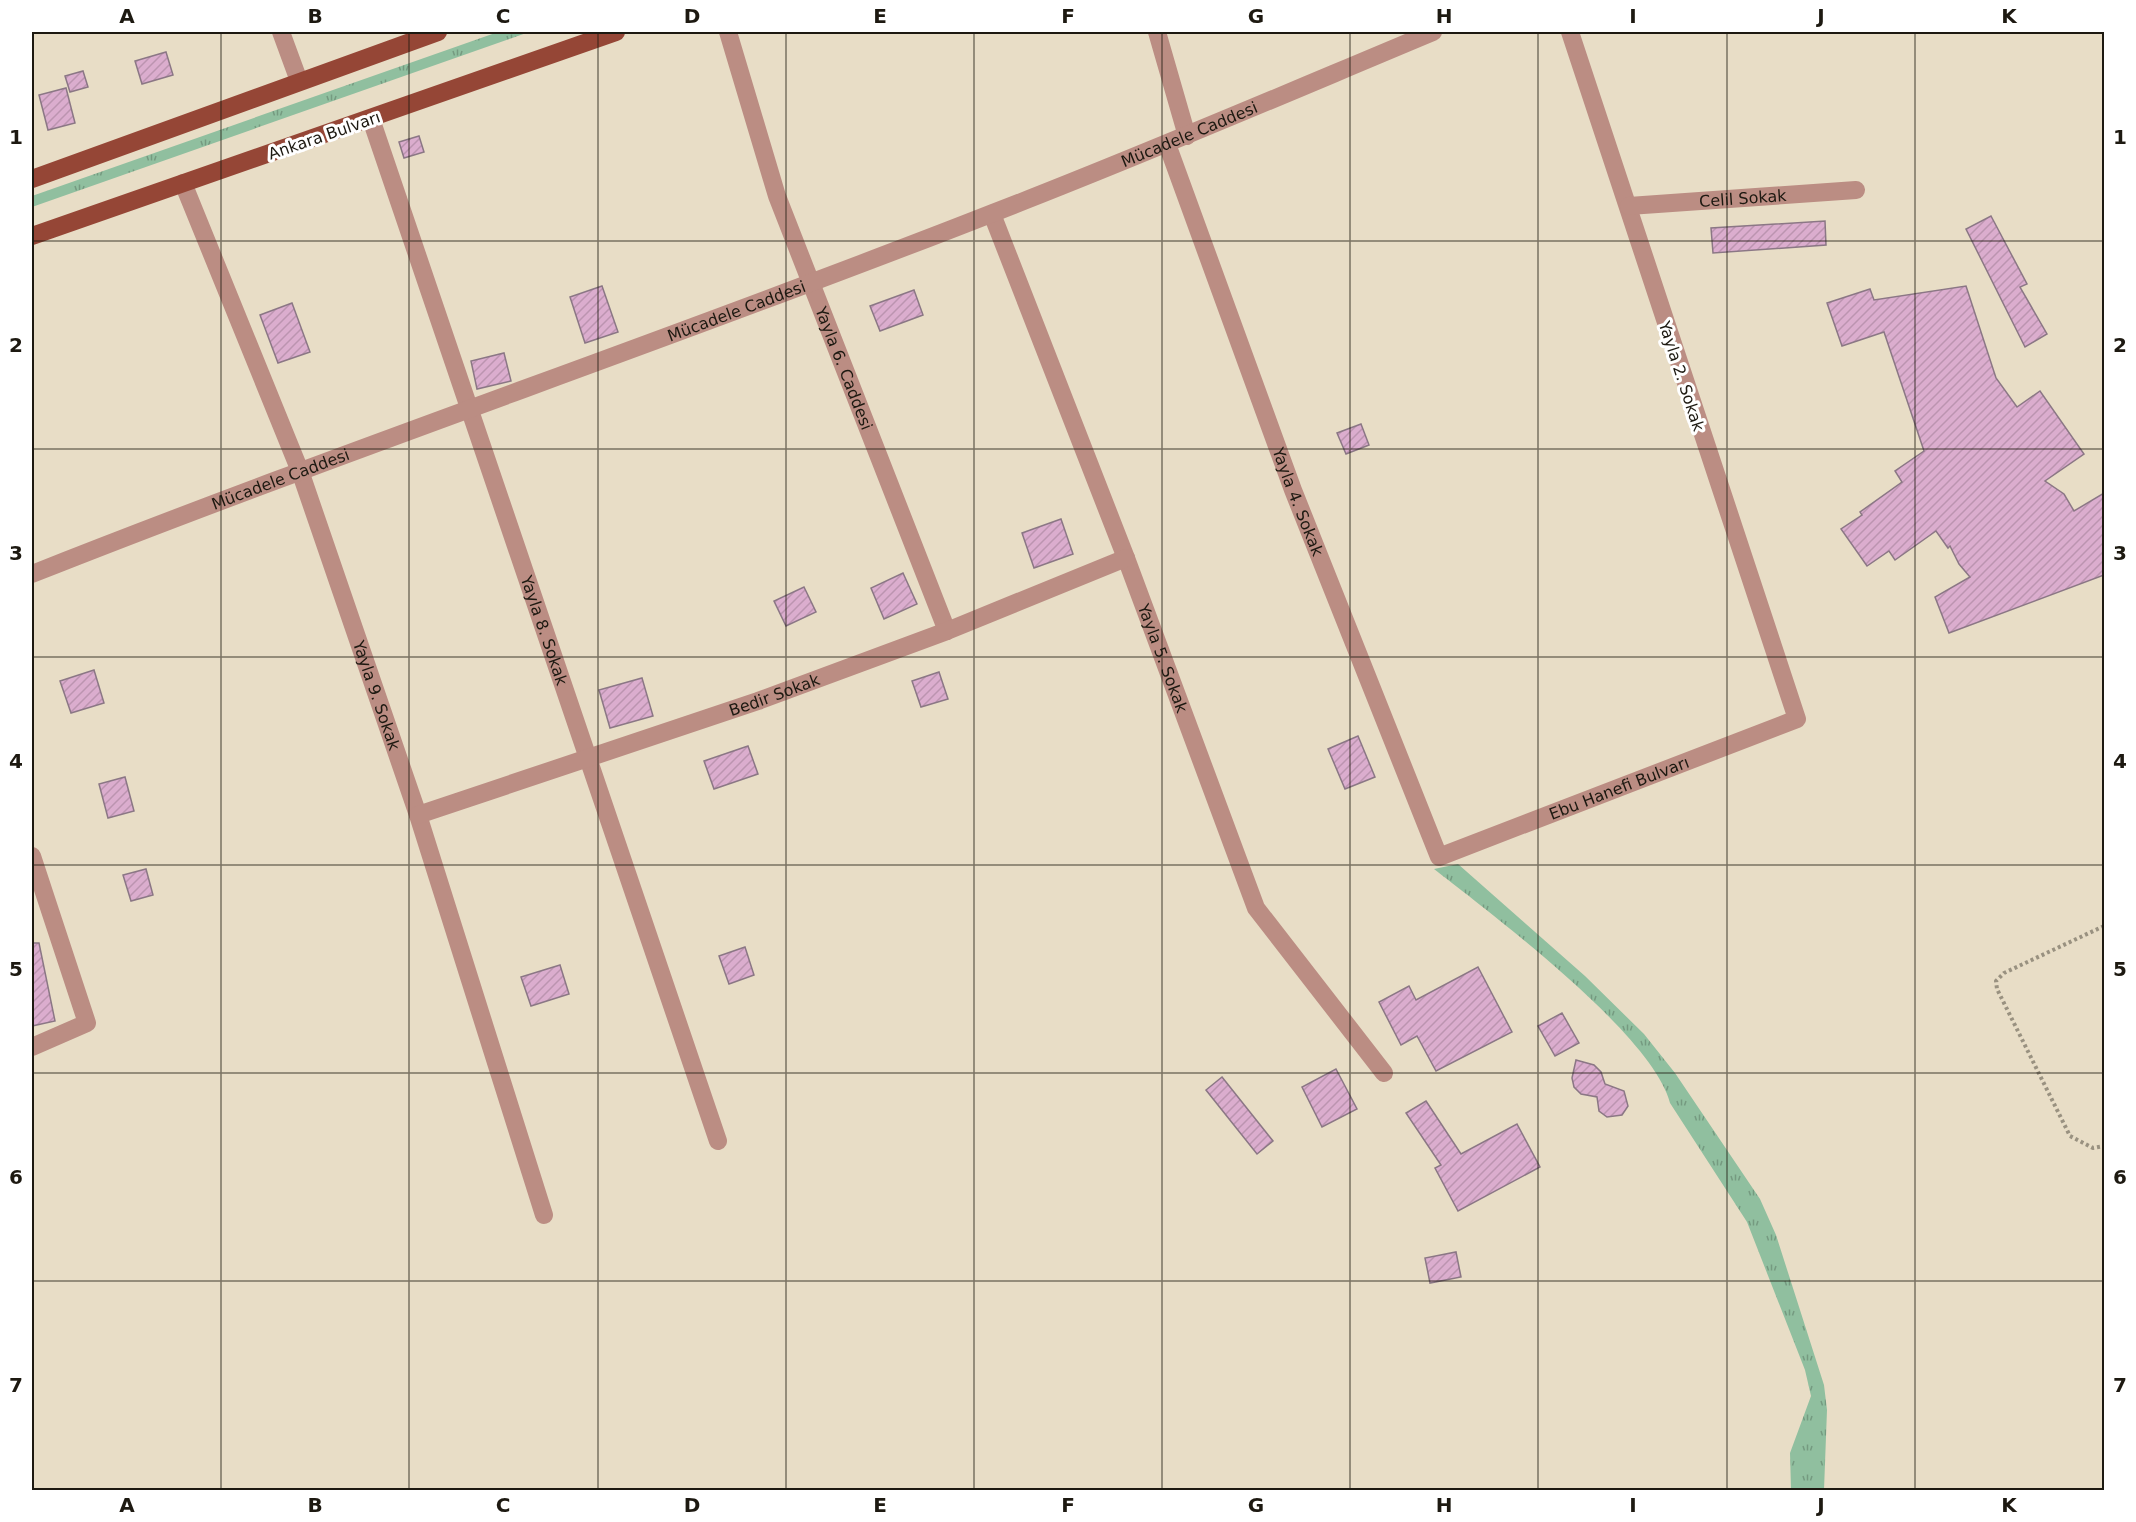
<svg xmlns="http://www.w3.org/2000/svg" width="2136" height="1522" font-family="'DejaVu Sans',sans-serif">
  <style>
    .grass { fill: url(#grass-tufts) }
    .building { fill: url(#building-hatch); stroke: #8b7785; stroke-width: 1.5 }
    .lines { fill: none; stroke-linecap: round; stroke-linejoin: round }
    .path { stroke: #999180; stroke-width: 4; stroke-dasharray: 3 3; stroke-linecap: butt }
    .minor { stroke: #bb8d83; stroke-width: 18 }
    .major { stroke: #954636; stroke-width: 18 }
    .grid { fill: none; stroke: #1d1911; stroke-width: 1.5; stroke-opacity: 0.55 }
    .labels { text-anchor: middle; stroke-width: 6; stroke-linejoin: round; paint-order: stroke }
    .street-label { font-size: 16px; fill: #1d1911; stroke: #fff }
    .neatline { fill: none; stroke: #1d1911; stroke-width: 2 }
    .grid-label { font-size: 20px; text-anchor: middle; font-weight: bold; fill: #1d1911 }
  </style>
  <defs>
    <pattern id="grass-tufts" width="24" height="20" patternUnits="userSpaceOnUse" patternTransform="scale(1.5)"><rect width="24" height="20" fill="#90bf9f"/><path d="M3 7l-1-3M5 7V3M7 7l1-3M15 17l-1-3M17 17v-4M19 17l1-3" fill="none" stroke="#759a80"/></pattern>
    <pattern id="building-hatch" width="6" height="6" patternUnits="userSpaceOnUse" patternTransform="scale(1.5)"><rect width="6" height="6" fill="#dbadce"/><path d="M-1 1l2-2M0 6l6-6M5 7l2-2" fill="none" stroke="#bc94b0"/></pattern>
  </defs>
  <rect width="100%" height="100%" fill="#e8ddc6"/>
  <g class="grass">
    <polygon points="498,32 529,32 32,207 32,196"/>
    <path d="M1458,864L1585,976L1644,1034L1675,1073L1760,1199L1776,1235L1824,1385L1827,1410L1824,1490H1791L1790,1453L1811,1396L1805,1370L1747,1222L1670,1103C1653,1035 1493,915 1434,869Z"/>
  </g>
  <g class="building">
    <polygon points="166,52 173,75 142,84 135,61"/>
    <polygon points="83,71 88,87 70,92 65,76"/>
    <polygon points="66,88 75,123 48,130 39,95"/>
    <polygon points="419,136 424,152 404,158 399,142"/>
    <polygon points="1991,216 2027,284 2020,287 2047,334 2025,347 1966,229"/>
    <polygon points="1825,221 1826,245 1713,253 1711,228"/>
    <polygon points="602,286 618,332 585,343 570,297"/>
    <polygon points="1966,286 1996,378 2017,407 2040,391 2084,454 2045,481 2064,494 2074,511 2104,493 2104,575 1949,633 1935,597 1970,577 1959,564 1950,546 1948,548 1936,531 1895,560 1889,551 1867,566 1841,529 1862,515 1860,512 1902,482 1895,471 1924,451 1884,332 1842,346 1827,303 1870,289 1874,300"/>
    <polygon points="914,290 923,315 880,331 870,306"/>
    <polygon points="292,303 310,352 278,363 260,315"/>
    <polygon points="504,353 511,381 477,389 471,361"/>
    <polygon points="1361,424 1369,445 1346,454 1337,433"/>
    <polygon points="1061,519 1073,554 1034,568 1022,533"/>
    <polygon points="903,573 917,604 884,619 871,588"/>
    <polygon points="804,587 816,612 786,626 774,601"/>
    <polygon points="94,670 104,703 71,713 60,681"/>
    <polygon points="939,672 948,699 921,707 912,681"/>
    <polygon points="642,678 653,716 610,728 599,690"/>
    <polygon points="1358,736 1375,777 1345,789 1328,749"/>
    <polygon points="748,746 758,774 714,789 704,761"/>
    <polygon points="125,777 134,811 108,818 99,784"/>
    <polygon points="146,869 153,895 131,901 123,875"/>
    <polygon points="32,943 39,943 55,1021 32,1026"/>
    <polygon points="745,947 754,975 729,984 719,956"/>
    <polygon points="560,965 569,994 531,1006 521,977"/>
    <polygon points="1478,967 1512,1032 1436,1071 1417,1036 1401,1045 1379,1002 1409,986 1416,1000"/>
    <polygon points="1562,1013 1579,1043 1555,1056 1538,1026"/>
    <polygon points="1576,1060 1594,1065 1601,1072 1605,1084 1624,1091 1628,1106 1622,1115 1607,1117 1599,1111 1597,1097 1581,1094 1574,1087 1572,1078"/>
    <polygon points="1336,1069 1357,1109 1322,1127 1302,1087"/>
    <polygon points="1222,1077 1273,1141 1257,1154 1206,1090"/>
    <polygon points="1426,1101 1461,1154 1517,1124 1540,1167 1458,1211 1435,1168 1441,1165 1406,1113"/>
    <polygon points="1456,1252 1461,1277 1430,1283 1425,1258"/>
  </g>
  <g class="lines">
    <polyline class="path" points="2104,926 2004,973 1996,981 1997,989 2070,1136 2093,1148 2104,1146"/>
    <g class="minor">
      <polyline points="281,32 299,81"/>
      <path id="s1" d="M728,32L777,196L947,631"/>
      <polyline points="1157,32 1187,136"/>
      <path id="s2" d="M371,119L718,1141"/>
      <path id="s3" d="M1167,144L1293,490L1439,857L1797,719L1570,32"/>
      <path id="s4" d="M183,183L300,471L418,815L544,1215"/>
      <path id="s5" d="M1629,206L1856,190"/>
      <path id="s6" d="M992,214L1126,558L1256,908L1384,1073"/>
      <path id="s7" d="M32,574C350,448 675,338 993,213C1141,156 1287,93 1433,32"/>
      <path id="s8" d="M418,815L758,701L947,631L1126,558"/>
      <polyline points="32,856 87,1023 32,1047"/>
    </g>
    <g class="major">
      <polyline points="32,179 438,32"/>
      <polyline points="32,236 616,32"/>
    </g>
  </g>
  <path class="grid" d="M221,32V1490M409,32V1490M598,32V1490M786,32V1490M974,32V1490M1162,32V1490M1350,32V1490M1538,32V1490M1727,32V1490M1915,32V1490M32,241H2104M32,449H2104M32,657H2104M32,865H2104M32,1073H2104M32,1281H2104"/>
  <g class="labels">
    <g class="street-label">
      <text dy="6" stroke="none"><textPath href="#s7" startOffset="1238">Mücadele Caddesi</textPath></text>
      <text transform="translate(324 135) rotate(-19)" y="6">Ankara Bulvarı</text>
      <text dy="6" stroke="none"><textPath href="#s5" startOffset="114">Celil Sokak</textPath></text>
      <text dy="6" stroke="none"><textPath href="#s7" startOffset="752">Mücadele Caddesi</textPath></text>
      <text dy="6" stroke="none"><textPath href="#s1" startOffset="356">Yayla 6. Caddesi</textPath></text>
      <text transform="translate(1682 376) rotate(72)" y="6">Yayla 2. Sokak</text>
      <text dy="6" stroke="none"><textPath href="#s7" startOffset="266">Mücadele Caddesi</textPath></text>
      <text dy="6" stroke="none"><textPath href="#s3" startOffset="381">Yayla 4. Sokak</textPath></text>
      <text dy="6" stroke="none"><textPath href="#s2" startOffset="540">Yayla 8. Sokak</textPath></text>
      <text dy="6" stroke="none"><textPath href="#s6" startOffset="476">Yayla 5. Sokak</textPath></text>
      <text dy="6" stroke="none"><textPath href="#s4" startOffset="548">Yayla 9. Sokak</textPath></text>
      <text dy="6" stroke="none"><textPath href="#s8" startOffset="376">Bedir Sokak</textPath></text>
      <text dy="6" stroke="none"><textPath href="#s3" startOffset="956">Ebu Hanefi Bulvarı</textPath></text>
    </g>
  </g>
  <rect width="2136" height="1522" fill="none" stroke="#ffffff" stroke-width="66"/>
  <rect x="33" y="33" width="2070" height="1456" class="neatline"/>
  <g class="grid-label">
    <text x="127" y="23">A</text>
    <text x="315" y="23">B</text>
    <text x="503" y="23">C</text>
    <text x="692" y="23">D</text>
    <text x="880" y="23">E</text>
    <text x="1068" y="23">F</text>
    <text x="1256" y="23">G</text>
    <text x="1444" y="23">H</text>
    <text x="1633" y="23">I</text>
    <text x="1821" y="23">J</text>
    <text x="2009" y="23">K</text>
    <text x="16" y="144">1</text>
    <text x="2120" y="144">1</text>
    <text x="16" y="352">2</text>
    <text x="2120" y="352">2</text>
    <text x="16" y="560">3</text>
    <text x="2120" y="560">3</text>
    <text x="16" y="768">4</text>
    <text x="2120" y="768">4</text>
    <text x="16" y="976">5</text>
    <text x="2120" y="976">5</text>
    <text x="16" y="1184">6</text>
    <text x="2120" y="1184">6</text>
    <text x="16" y="1392">7</text>
    <text x="2120" y="1392">7</text>
    <text x="127" y="1512">A</text>
    <text x="315" y="1512">B</text>
    <text x="503" y="1512">C</text>
    <text x="692" y="1512">D</text>
    <text x="880" y="1512">E</text>
    <text x="1068" y="1512">F</text>
    <text x="1256" y="1512">G</text>
    <text x="1444" y="1512">H</text>
    <text x="1633" y="1512">I</text>
    <text x="1821" y="1512">J</text>
    <text x="2009" y="1512">K</text>
  </g>
</svg>
